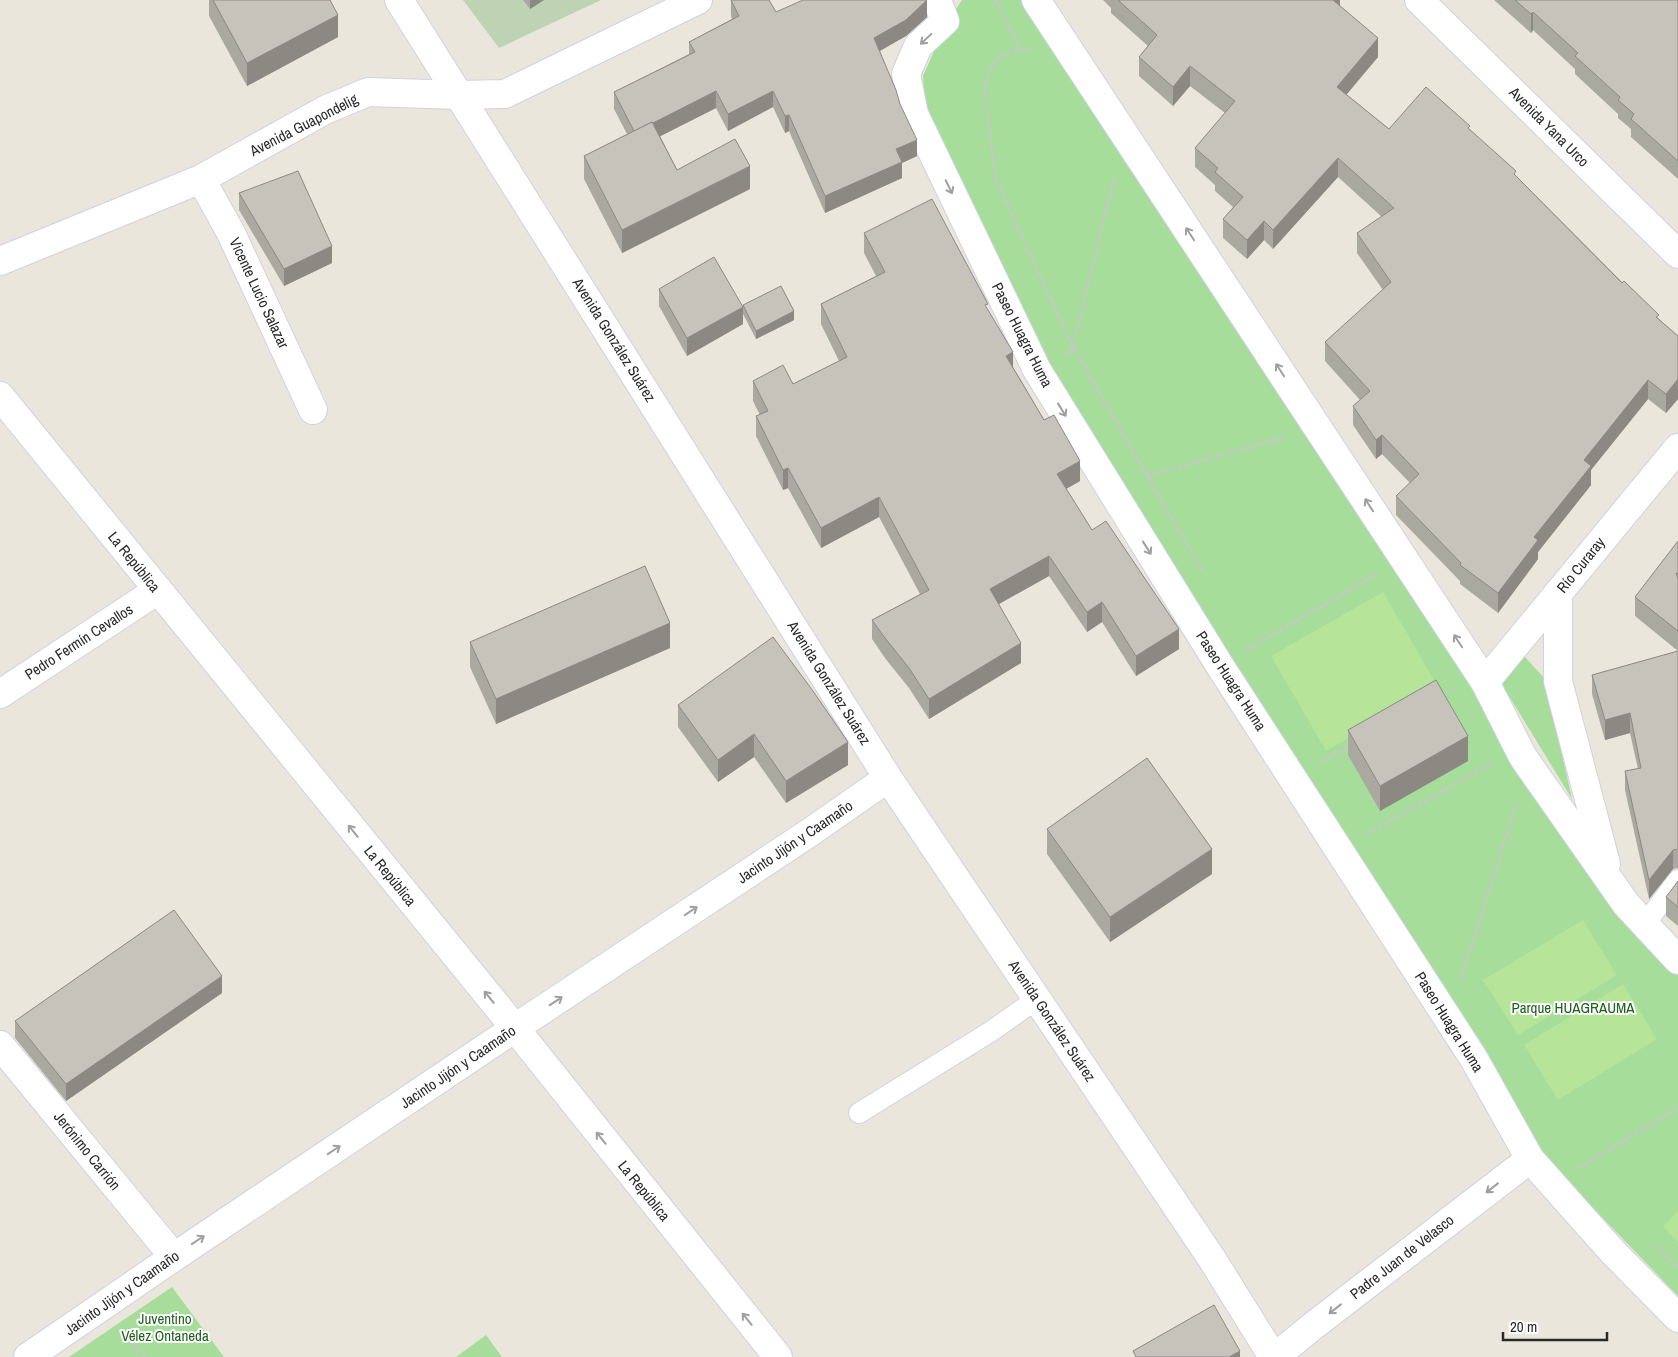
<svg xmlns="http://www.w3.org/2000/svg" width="1678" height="1357" font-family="'Archivo Narrow',sans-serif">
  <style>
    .green { fill: #a6dd9b }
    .cemetery { fill: #bdd3b4 }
    .pitch { fill: #b6e498 }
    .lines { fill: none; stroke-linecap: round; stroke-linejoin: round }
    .lane-casing { stroke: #d1d1e1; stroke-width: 22 }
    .street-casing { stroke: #d1d1e1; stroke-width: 30 }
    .secondary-casing { stroke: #d1d1e1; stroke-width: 30 }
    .path { stroke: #c7c7c7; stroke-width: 3; stroke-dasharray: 4 2.5; stroke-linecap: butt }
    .lane { stroke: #fff; stroke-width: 20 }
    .street { stroke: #fff; stroke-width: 28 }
    .secondary { stroke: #fff; stroke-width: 28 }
    .wall { fill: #aaa9a0 }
    .shaded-wall { fill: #8b8982 }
    .building { fill: #c6c4ba; stroke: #8b8982 }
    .oneway { stroke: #9f9f9f }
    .labels { text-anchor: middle; stroke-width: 4; stroke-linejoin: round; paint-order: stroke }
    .street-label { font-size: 15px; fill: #292929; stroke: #fff }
    .park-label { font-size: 15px; fill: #20601f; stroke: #fff }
  </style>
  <rect width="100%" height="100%" fill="#eae6db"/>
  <g class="green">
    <polygon points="962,0 1031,0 1678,968 1678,1296 1539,1152 1230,660 1049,363 925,110 923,76 947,22"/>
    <polygon points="1523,655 1545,679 1572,799 1501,683"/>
    <polygon points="172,1287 224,1357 69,1357"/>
    <polygon points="486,1335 502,1357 456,1357"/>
  </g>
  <polygon class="cemetery" points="463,0 601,0 499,48"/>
  <g class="pitch">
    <polygon points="1383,592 1438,687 1326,751 1271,656"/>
    <polygon points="1583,920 1617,975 1518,1035 1483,980"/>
    <polygon points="1623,984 1657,1039 1558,1100 1524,1045"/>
    <polygon points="1678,1211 1678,1242 1663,1227"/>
  </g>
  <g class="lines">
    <defs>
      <g id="lane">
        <polyline points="1645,924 1678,880"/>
        <polyline points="859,1113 990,1032 1037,999"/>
      </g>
      <g id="street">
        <polyline points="937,0 945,21 918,46 906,74 914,114 1037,370 1220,666 1474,1059 1530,1159 1611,1250 1678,1318"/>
        <polyline points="1036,0 1485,682 1523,757 1626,904 1678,960"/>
        <polyline points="201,179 231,233 313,410"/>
        <polyline points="0,396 515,1028 778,1357"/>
        <polyline points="1558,593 1558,681 1606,864"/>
        <polyline points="1485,682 1678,448"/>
        <polyline points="0,694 158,590"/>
        <polyline points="0,1045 174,1257"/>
        <polyline points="28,1357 174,1257 515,1028 809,833 888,778"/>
        <polyline points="1275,1357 1313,1326 1530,1159"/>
      </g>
      <g id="secondary">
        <polyline points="399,0 888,778 1212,1259 1273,1357"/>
        <polyline points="1419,0 1678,254"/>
        <polyline points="0,261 201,179 325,110 368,92 459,95 505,94 698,0"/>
      </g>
    </defs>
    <use href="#lane" class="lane-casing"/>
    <use href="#street" class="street-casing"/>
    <use href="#secondary" class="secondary-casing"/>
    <g class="path">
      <polyline points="996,0 1020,49"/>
      <path d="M1030,49C1003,48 991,61 984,86L996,180L1074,349L1202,571"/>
      <polyline points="1073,347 1114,177"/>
      <polyline points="1064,355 1074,349"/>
      <polyline points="1147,476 1286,437"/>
      <polyline points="1246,650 1377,574"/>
      <polyline points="1441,696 1453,689"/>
      <polyline points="1321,762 1350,746"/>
      <polyline points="1367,834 1492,763"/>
      <polyline points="1461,978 1517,804"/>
      <polyline points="1579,1168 1678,1108"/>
      <polyline points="1655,1246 1678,1267"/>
      <polyline points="119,1332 146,1357"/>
    </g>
    <use href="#lane" class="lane"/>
    <use href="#street" class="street"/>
    <use href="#secondary" class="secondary"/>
  </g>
  <g class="wall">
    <polygon points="209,0 330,0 338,37 247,86 209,16"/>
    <polygon points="523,0 544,0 530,9"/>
    <polygon points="731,0 776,12 927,17 906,36 880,51 900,104 917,156 902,163 902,178 825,213 789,131 785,133 773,107 728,131 716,108 660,136 677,170 750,189 622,253 584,179 584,156 627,134 614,109 614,92 689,54 689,42 732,19 731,16"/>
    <polygon points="1103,0 1340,0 1340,6 1378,57 1346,94 1389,129 1470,130 1659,319 1678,336 1678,399 1666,413 1648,399 1591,470 1591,485 1538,552 1538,559 1498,613 1460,584 1460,581 1396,515 1396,496 1410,483 1382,454 1376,459 1353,425 1353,406 1360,400 1325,361 1325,342 1383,290 1357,253 1357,233 1382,217 1338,177 1273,249 1264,240 1247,259 1223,238 1223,219 1233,207 1215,191 1215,185 1195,167 1195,148 1225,113 1190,86 1173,106 1139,76 1139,57 1148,46 1111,13 1111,8"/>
    <polygon points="1494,0 1678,0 1678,179 1631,137 1631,129 1618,118 1618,114 1575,74 1575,69 1533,30 1531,33"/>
    <polygon points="239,193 332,263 284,286 239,210"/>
    <polygon points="864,233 988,310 1013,367 1080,481 1066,489 1092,530 1179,649 1136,676 1102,622 1087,632 1049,576 999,604 1021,663 929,719 909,688 885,658 872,639 872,620 920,594 879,517 821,548 788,488 783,490 756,436 756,416 760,415 753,401 753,381 793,384 839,361 821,324 821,304 876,276 864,253"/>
    <polygon points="659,289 743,324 687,356 659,306"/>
    <polygon points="743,305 794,320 756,339 743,314"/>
    <polygon points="1678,541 1678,651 1635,616 1635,597"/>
    <polygon points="470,642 670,648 496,724 470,667"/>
    <polygon points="1678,651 1678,868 1673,869 1649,899 1625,790 1625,771 1638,769 1630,733 1605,740 1592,694 1592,675"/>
    <polygon points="678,705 848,765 786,803 754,757 718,782 678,727"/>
    <polygon points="1348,730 1468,761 1380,811 1348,755"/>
    <polygon points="1047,829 1212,874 1110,942 1047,854"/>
    <polygon points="1678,881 1678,926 1666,916 1666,897"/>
    <polygon points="222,993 66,1101 15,1038 15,1021"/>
  </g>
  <g class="shaded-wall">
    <polygon points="530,0 544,0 530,9"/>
    <polygon points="927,0 927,17 906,36 874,54 874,38"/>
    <polygon points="1333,0 1340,0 1340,10"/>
    <polygon points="1533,12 1533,30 1531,33 1531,14"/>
    <polygon points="338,15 338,37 247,86 247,63"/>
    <polygon points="1378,38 1378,57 1337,106 1337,87"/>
    <polygon points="1190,66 1190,86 1173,106 1173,87"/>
    <polygon points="716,91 716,108 635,149 635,132"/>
    <polygon points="773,91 773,107 728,131 728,114"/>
    <polygon points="789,115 789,131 785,133 785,116"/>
    <polygon points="917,140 917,156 902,163 902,178 825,213 825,196 896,149"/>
    <polygon points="1338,158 1338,177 1273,249 1273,230"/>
    <polygon points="750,166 750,189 622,253 622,230"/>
    <polygon points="1264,221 1264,240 1247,259 1247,240"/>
    <polygon points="332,246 332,263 284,286 284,269"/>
    <polygon points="743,307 743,324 687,356 687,338"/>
    <polygon points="794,311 794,320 756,339 756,331"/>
    <polygon points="1013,352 1013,372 1006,356"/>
    <polygon points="1678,379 1678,399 1666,413 1666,394"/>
    <polygon points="1648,380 1648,399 1591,470 1591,485 1538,552 1538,559 1498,613 1498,593 1534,537 1584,460"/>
    <polygon points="1382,435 1382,454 1376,459 1376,440"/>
    <polygon points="1080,461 1080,481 1057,494 1057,474"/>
    <polygon points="788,468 788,488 783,490 783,470"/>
    <polygon points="879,497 879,517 821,548 821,528"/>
    <polygon points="1049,556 1049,576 990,609 990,589"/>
    <polygon points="1102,602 1102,622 1087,632 1087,612"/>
    <polygon points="670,623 670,648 496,724 496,699"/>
    <polygon points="1179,629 1179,649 1136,676 1136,656"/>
    <polygon points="1021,643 1021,663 929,719 929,699"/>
    <polygon points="1630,713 1630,733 1605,740 1605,720"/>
    <polygon points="754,734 754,757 718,782 718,760"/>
    <polygon points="1468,736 1468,761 1380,811 1380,786"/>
    <polygon points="848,742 848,765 786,803 786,781"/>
    <polygon points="1212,849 1212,874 1110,942 1110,917"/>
    <polygon points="1673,850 1673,869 1649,899 1649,880"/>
    <polygon points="222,976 222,993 66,1101 66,1084"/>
    <polygon points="1240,1351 1240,1357 1229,1357"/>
  </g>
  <g class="building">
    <polygon points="213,0 330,0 338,15 247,63"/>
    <polygon points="731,0 769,0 776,12 803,0 927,0 906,20 874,38 896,90 900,104 917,140 896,149 902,162 825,196 789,115 785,116 773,91 728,114 716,91 653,123 652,122 634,131 614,92 695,52 689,42 739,16"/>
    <polygon points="1118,0 1333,0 1378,38 1337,87 1389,129 1426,87 1470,126 1468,128 1516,171 1514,174 1622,283 1624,281 1659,315 1656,317 1678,336 1678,379 1666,394 1648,380 1584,460 1591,466 1534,537 1538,540 1498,593 1460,565 1461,563 1396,496 1419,474 1382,435 1376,440 1353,406 1370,391 1325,342 1391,282 1357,233 1394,208 1338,158 1273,230 1264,221 1247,240 1223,219 1243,197 1215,172 1218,168 1195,148 1235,101 1190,66 1173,87 1139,57 1157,35"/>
    <polygon points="1515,0 1678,0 1678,161 1631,119 1634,114 1618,100 1620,97 1575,56 1578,53 1533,12 1531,14"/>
    <polygon points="652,122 677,170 735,139 750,166 622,230 584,156"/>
    <polygon points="298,171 332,246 284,269 239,193"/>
    <polygon points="932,199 988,304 985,305 1013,352 1006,356 1044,420 1054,415 1080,461 1057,474 1092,530 1106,521 1179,629 1136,656 1102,602 1087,612 1049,556 990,589 1021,643 929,699 909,668 885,638 872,620 929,590 879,497 821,528 788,468 783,470 756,416 768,411 753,381 783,365 793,384 847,357 821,304 885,272 864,233"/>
    <polygon points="714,257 743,307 687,338 659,289"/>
    <polygon points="781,286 794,311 756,331 743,305"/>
    <polygon points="1678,541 1678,574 1676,573 1678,579 1678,631 1635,597"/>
    <polygon points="645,566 670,623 496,699 470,642"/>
    <polygon points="773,637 813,691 848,742 786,781 754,734 718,760 678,705"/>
    <polygon points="1678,651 1678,849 1673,850 1649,880 1625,771 1641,768 1630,713 1605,720 1592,675"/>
    <polygon points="1436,680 1468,736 1380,786 1348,730"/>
    <polygon points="1147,758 1212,849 1110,917 1047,829"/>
    <polygon points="1678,881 1678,907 1666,897"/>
    <polygon points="174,910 222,976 66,1084 15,1021"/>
    <polygon points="1214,1305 1240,1351 1229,1357 1136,1357 1133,1351"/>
  </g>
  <defs><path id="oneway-shaft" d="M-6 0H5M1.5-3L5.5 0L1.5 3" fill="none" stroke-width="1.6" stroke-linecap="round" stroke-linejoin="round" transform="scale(1.25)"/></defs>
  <g class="oneway">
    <use href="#oneway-shaft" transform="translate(926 39) rotate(137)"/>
    <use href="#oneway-shaft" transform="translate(949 187) rotate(64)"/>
    <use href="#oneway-shaft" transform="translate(1190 234) rotate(-123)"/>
    <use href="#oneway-shaft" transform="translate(1280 370) rotate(-123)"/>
    <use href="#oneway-shaft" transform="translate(1062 410) rotate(58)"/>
    <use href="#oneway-shaft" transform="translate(1369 505) rotate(-123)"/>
    <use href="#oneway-shaft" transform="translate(1147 548) rotate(58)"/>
    <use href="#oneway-shaft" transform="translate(1458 641) rotate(-123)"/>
    <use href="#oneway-shaft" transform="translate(353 831) rotate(-129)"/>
    <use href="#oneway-shaft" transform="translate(691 911) rotate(-34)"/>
    <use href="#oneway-shaft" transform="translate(489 997) rotate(-129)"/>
    <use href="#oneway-shaft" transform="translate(556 1001) rotate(-33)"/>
    <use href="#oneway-shaft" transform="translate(601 1138) rotate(-129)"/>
    <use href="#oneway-shaft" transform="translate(334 1150) rotate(-34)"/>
    <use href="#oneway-shaft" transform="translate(1492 1188) rotate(142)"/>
    <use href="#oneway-shaft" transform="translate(198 1240) rotate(-34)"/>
    <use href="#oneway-shaft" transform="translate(1335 1309) rotate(142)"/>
    <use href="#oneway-shaft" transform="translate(747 1319) rotate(-129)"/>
  </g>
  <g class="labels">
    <g class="street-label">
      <text transform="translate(304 125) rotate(-27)" y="5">Avenida Guapondelig</text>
      <text transform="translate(1549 127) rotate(45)" y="5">Avenida Yana Urco</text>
      <text transform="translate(259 293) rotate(65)" y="5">Vicente Lucio Salazar</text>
      <text transform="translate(1022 335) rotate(63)" y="5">Paseo Huagra Huma</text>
      <text transform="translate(614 340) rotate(58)" y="5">Avenida González Suárez</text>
      <text transform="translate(134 562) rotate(51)" y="5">La República</text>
      <text transform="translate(1581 565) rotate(-51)" y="5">Río Curaray</text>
      <text transform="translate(79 642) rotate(-33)" y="5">Pedro Fermín Cevallos</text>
      <text transform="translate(1231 681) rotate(57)" y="5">Paseo Huagra Huma</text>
      <text transform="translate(829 683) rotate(58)" y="5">Avenida González Suárez</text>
      <text transform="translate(795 842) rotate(-34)" y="5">Jacinto Jijón y Caamaño</text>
      <text transform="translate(390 876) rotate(51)" y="5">La República</text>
      <text transform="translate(1052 1021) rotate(56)" y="5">Avenida González Suárez</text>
      <text transform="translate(1449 1022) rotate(58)" y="5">Paseo Huagra Huma</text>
      <text transform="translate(458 1067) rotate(-34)" y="5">Jacinto Jijón y Caamaño</text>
      <text transform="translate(87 1151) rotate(51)" y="5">Jerónimo Carrión</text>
      <text transform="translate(644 1191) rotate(51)" y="5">La República</text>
      <text transform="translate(1402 1257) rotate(-38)" y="5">Padre Juan de Velasco</text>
      <text transform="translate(122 1293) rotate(-35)" y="5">Jacinto Jijón y Caamaño</text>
    </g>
    <g class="park-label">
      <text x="1573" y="1013">Parque HUAGRAUMA</text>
      <text x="165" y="1324">Juventino<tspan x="165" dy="17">Vélez Ontaneda</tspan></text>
    </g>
  </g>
  <path d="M1503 1332v8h104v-8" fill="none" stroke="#292929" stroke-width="2.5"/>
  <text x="1510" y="1332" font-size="15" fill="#292929" stroke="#ffffff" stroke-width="4" paint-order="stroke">20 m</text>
</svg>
